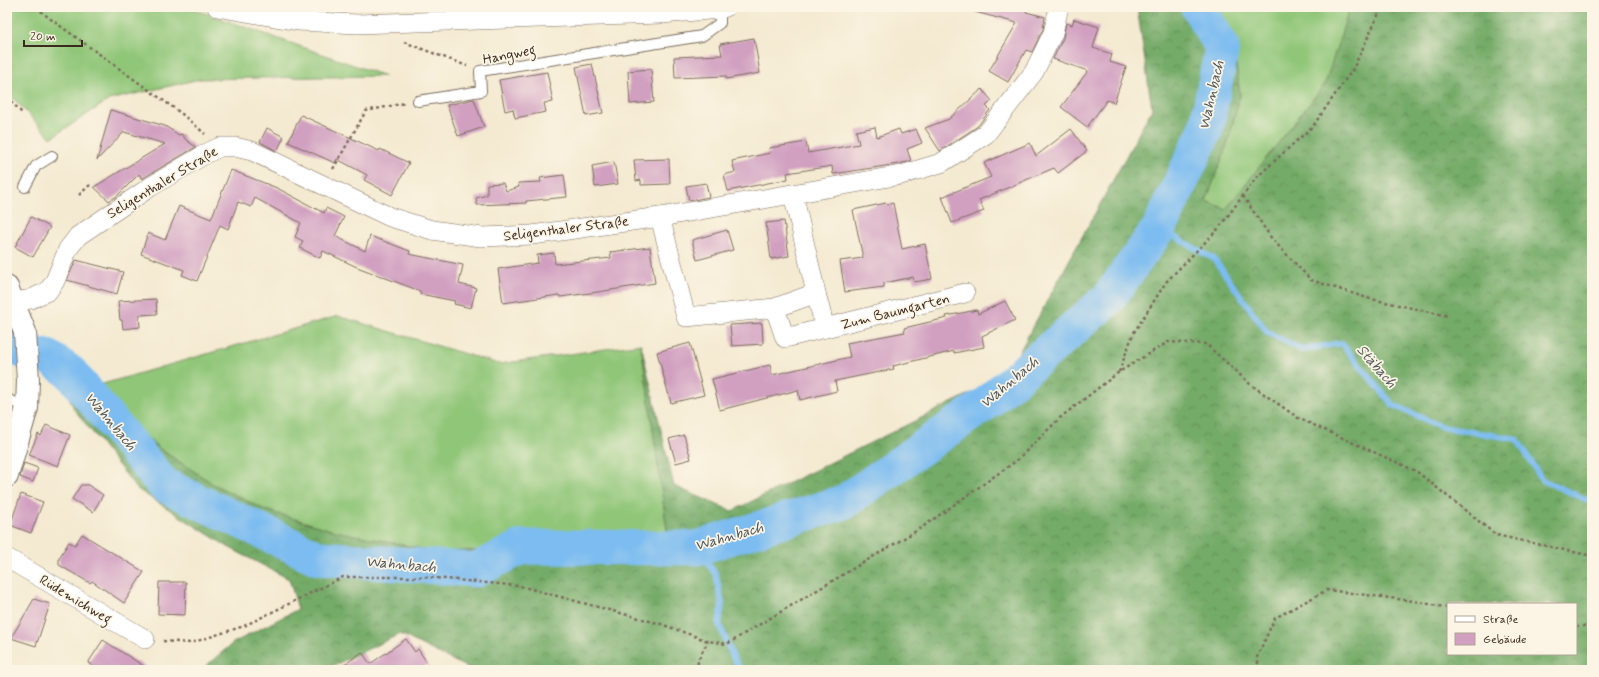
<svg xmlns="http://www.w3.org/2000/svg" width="1599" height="677" font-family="Mynerve,sans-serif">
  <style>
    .built { fill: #f2cfe1 }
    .grass { fill: #90c678; stroke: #66784b }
    .forest { fill: url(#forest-crowns); stroke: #586a43; fill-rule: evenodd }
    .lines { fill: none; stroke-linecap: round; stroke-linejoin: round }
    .stream { stroke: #7bbcf0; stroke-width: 6 }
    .river { stroke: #7bbcf0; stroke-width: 35 }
    .building { fill: #d1a0c1 }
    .lane-casing { stroke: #7c6d5d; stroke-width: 12 }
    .street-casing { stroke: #7c6d5d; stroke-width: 20 }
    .secondary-casing { stroke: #7c6d5d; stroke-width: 24 }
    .path { stroke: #7c6d5d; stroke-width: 2.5; stroke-dasharray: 3 3; stroke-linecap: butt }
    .lane { stroke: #fff; stroke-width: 10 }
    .street { stroke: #fff; stroke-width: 19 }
    .secondary { stroke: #fff; stroke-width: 22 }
    .labels { text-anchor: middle; stroke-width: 3.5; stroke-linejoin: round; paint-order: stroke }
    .street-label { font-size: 14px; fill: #3b2a1e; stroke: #fcf5e5 }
    .water-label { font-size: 15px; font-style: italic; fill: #4e565d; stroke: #fcf5e5 }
  </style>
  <defs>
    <pattern id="forest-crowns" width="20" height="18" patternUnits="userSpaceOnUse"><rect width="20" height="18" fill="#74ab68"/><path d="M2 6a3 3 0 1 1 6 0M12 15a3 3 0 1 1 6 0" fill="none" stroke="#608b55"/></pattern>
  </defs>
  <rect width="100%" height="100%" fill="#fcf5e5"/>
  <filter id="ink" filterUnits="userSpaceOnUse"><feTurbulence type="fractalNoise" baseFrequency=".025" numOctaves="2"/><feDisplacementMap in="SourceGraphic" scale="8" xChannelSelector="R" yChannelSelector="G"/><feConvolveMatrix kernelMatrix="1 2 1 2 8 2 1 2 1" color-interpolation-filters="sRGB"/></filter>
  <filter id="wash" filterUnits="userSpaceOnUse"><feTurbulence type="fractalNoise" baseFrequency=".012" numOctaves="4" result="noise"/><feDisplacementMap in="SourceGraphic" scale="16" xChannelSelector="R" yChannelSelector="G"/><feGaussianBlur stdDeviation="0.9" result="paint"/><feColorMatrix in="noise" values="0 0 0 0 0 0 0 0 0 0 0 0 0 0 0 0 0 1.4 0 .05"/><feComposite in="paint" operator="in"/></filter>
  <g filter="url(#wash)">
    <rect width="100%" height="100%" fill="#f4ead1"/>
    <polygon class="built" points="7,323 13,379 7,411"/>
    <g class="grass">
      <polygon points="7,7 188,7 385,76 200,79 109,100 51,138 7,92"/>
      <polygon points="1209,7 1350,7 1325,84 1226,209 1206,201 1227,145 1240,96 1234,49"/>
      <polygon points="338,316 499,364 641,344 671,558 576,547 437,552 331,530 265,510 213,484 160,449 89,388"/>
    </g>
    <path class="forest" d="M1137,7H1209L1234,49L1240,96L1227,145L1206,201L1226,209L1325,84L1350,7H1592V670H472L400,634L324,670H201L233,643L298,609L289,579L228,547L137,489L74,409L58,371L89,388L160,449L213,484L265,510L331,530L437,552L576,547L671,558L641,344L674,486L732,511L1006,376L1152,109ZM1448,604H1576V654H1448Z"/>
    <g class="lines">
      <g class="stream">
        <polyline points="1159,228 1214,259 1267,332 1302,350 1341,343 1393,405 1442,427 1517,439 1542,480 1592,502"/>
        <polyline points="697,548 716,575 722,604 719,624 733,657 741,670"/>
      </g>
      <polyline class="river" points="7,347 48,357 70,372 164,485 318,558 476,570 522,547 697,548 844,502 988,402 1108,299 1159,228 1206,129 1222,47 1198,7"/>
    </g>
    <g id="blocks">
      <g class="building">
        <polygon points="976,7 1027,7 1026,12 1045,17 1043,29 1032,52 1026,50 1008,82 989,71 1017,23 975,12"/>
        <polygon points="1074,19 1099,27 1093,48 1112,54 1110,62 1126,67 1114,103 1107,100 1087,127 1061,107 1088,71 1053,59 1063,38 1066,23 1072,25"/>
        <polygon points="754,38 760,73 726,79 726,76 675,78 674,57 722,55 720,44"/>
        <polygon points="592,64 603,113 586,116 576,67"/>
        <polygon points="651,69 654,102 630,104 628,71"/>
        <polygon points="547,72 553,102 544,103 546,112 515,118 513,109 505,111 499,80"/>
        <polygon points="982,89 992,101 986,106 990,110 978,126 940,151 925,128 949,119"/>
        <polygon points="474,99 484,127 458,136 447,105"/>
        <polygon points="111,110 165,126 179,135 182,134 186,140 196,147 142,179 139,174 117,196 109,201 94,187 165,144 124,132 97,160"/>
        <polygon points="301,115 379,151 380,149 409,163 392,195 364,180 367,175 337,159 335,163 288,142"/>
        <polygon points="875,127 877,137 899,129 901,134 916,129 922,143 907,149 911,161 898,164 833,174 832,166 787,173 788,179 728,191 724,175 735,172 732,161 770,153 769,148 806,142 808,153 859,144 856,131"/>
        <polygon points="267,128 284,137 277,151 260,142"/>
        <polygon points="1071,129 1087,151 1058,173 1054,168 979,200 984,211 952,223 942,197 991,177 984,163 1030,143 1036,156"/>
        <polygon points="669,159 670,184 641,185 641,180 636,181 634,160"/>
        <polygon points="614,162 618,184 595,187 592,166"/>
        <polygon points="231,170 277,188 324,213 326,208 344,217 335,236 365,251 370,236 410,251 409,254 463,265 459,284 476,288 471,308 454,304 455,301 420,294 420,291 357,267 323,251 320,258 300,248 303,241 295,237 301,223 255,198 251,207 238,202 228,229 220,225 197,281 182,275 184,270 141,254 148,233 165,240 179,206 211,219"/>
        <polygon points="564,175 567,197 526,201 526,203 477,205 476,198 487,195 487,184 503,183 506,191 519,187 518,183 541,182 540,178"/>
        <polygon points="706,183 709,197 689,201 686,186"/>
        <polygon points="886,203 888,205 893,203 902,249 925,244 932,279 914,282 913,277 884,283 884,287 845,292 840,261 863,258 853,210"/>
        <polygon points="31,217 50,227 33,257 15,247"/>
        <polygon points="784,221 789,256 771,259 766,223"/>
        <polygon points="727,230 733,250 697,260 692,240"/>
        <polygon points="650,247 655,283 598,292 560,297 559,295 503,303 498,269 538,263 537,255 546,254 554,253 555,264 611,258 610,252"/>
        <polygon points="76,260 123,272 117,294 67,280"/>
        <polygon points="156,299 157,314 139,315 140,327 123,329 122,320 120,320 118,301"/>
        <polygon points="1005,301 1015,320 982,336 984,347 954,353 954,351 893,366 894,369 835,381 837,391 800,400 798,390 720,410 712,379 770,365 772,375 850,357 847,343 905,332 904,328 947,318 946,316 977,310 978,314"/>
        <polygon points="762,323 763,344 732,346 730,325"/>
        <polygon points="690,343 704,395 671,403 657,352"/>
        <polygon points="46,425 70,435 58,466 29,455 38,434 41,436"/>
        <polygon points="684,435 691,459 676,463 669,439"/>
        <polygon points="24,463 38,468 33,482 20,477"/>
        <polygon points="81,485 88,485 103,495 93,512 72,499"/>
        <polygon points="21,494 43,502 31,533 10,525"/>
        <polygon points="82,534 144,572 124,603 92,581 90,583 59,565 59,558 69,542 75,545"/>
        <polygon points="159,582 186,582 185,615 158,614"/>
        <polygon points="34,599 50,604 36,646 11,638"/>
        <polygon points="406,639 415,652 418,649 428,664 420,670 337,670 362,652 370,664"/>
        <polygon points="103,640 150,670 99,670 88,663"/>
      </g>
    </g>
  </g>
  <g filter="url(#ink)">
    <use href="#blocks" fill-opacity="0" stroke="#7c6d5d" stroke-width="1"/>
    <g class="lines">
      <defs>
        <g id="lane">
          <polyline points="418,101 481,91 480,71 702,36 720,23 720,9"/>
          <polyline points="25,187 36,166 52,156"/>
          <polyline points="7,399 27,408"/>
        </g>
        <g id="street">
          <polyline points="217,7 298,21 357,24 661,14 720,9 726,7"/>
          <polyline points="660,217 686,317 775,308 816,293 793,194"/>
          <polyline points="816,293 825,328 965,293"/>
          <polyline points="15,302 31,299 48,291 55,281 68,249 78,236 150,187 207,153 220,147 235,147 252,151 390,217 432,230 481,237 532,235 660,217 901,175 941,163 986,134 1034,72 1053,33 1059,7"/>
          <polyline points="775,308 785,338 825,328"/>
          <polyline points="7,558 145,639"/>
        </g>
        <polyline id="secondary" points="7,287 25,332 28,380 27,408 7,476"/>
      </defs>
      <use href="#lane" class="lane-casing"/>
      <use href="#street" class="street-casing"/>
      <use href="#secondary" class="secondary-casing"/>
      <g class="path">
        <polyline points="36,7 48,17 182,114 205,134"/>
        <polyline points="404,42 467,66"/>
        <polyline points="7,97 22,113"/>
        <polyline points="333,169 366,111 405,103"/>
        <polyline points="79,195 91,184"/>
        <polyline points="1243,196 1272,239 1311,280 1367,298 1448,316"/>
        <polyline points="1119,372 1133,334 1166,282 1218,229 1257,177 1313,126 1353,69 1382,7"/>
        <polyline points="1576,627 1592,625"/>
        <polyline points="163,641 191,643 244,626 343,577 425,577 520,586 661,624 708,641 727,644 921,528 1016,461 1061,417 1119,372 1168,342 1206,344 1250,384 1298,418 1416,471 1496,535 1592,556"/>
        <polyline points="697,670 698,660 708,641"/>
        <polyline points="1259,670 1257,657 1275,618 1327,590 1414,601 1448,608"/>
      </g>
      <use href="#lane" class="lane"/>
      <use href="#street" class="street"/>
      <use href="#secondary" class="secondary"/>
    </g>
  </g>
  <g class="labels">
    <g class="street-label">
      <text transform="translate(509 54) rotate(-11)" y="5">Hangweg</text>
      <text transform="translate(162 182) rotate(-31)" y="5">Seligenthaler Straße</text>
      <text transform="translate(566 228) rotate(-7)" y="5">Seligenthaler Straße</text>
      <text transform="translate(895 311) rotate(-14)" y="5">Zum Baumgarten</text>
      <text transform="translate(76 599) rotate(31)" y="5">Rüdemichweg</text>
    </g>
    <g class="water-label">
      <text transform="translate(1211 95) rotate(-77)" y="5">Wahnbach</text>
      <text transform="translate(1377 366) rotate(49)" y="5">Stäbach</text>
      <text transform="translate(1009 382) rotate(-40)" y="5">Wahnbach</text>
      <text transform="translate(111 421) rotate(50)" y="5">Wahnbach</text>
      <text transform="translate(729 536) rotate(-16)" y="5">Wahnbach</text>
      <text transform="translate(401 564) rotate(5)" y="5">Wahnbach</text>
    </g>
  </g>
  <rect width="1599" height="677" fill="none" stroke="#fcf5e5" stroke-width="24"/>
  <rect x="1447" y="603" width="130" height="52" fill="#fcf5e5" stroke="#afa495"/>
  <rect x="1455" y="616" width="20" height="6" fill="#ffffff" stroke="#afa495"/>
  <text x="1483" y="623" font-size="12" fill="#3b2a1e">Straße</text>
  <rect x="1455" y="633" width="20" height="12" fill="#d1a0c1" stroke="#afa495"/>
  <text x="1483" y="643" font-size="12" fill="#3b2a1e">Gebäude</text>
  <path d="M24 40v6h58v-6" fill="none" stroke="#3b2a1e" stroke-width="2"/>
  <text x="30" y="40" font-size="12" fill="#3b2a1e" stroke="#fcf5e5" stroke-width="3" paint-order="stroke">20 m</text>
</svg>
